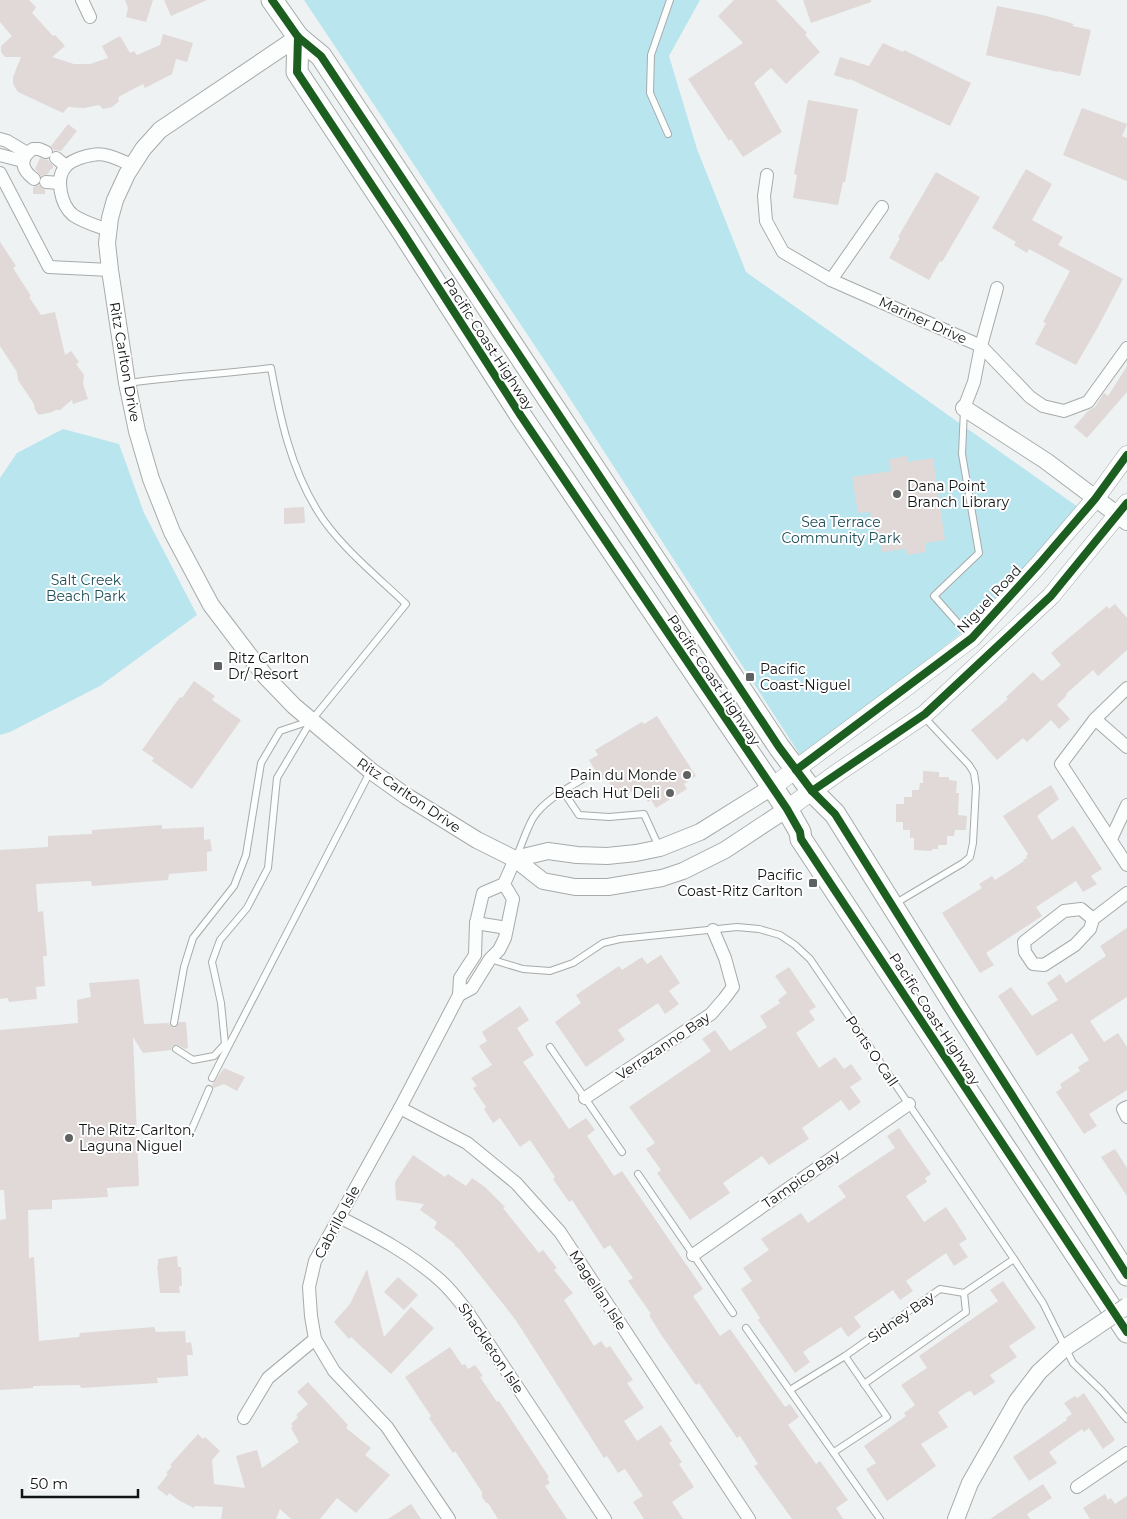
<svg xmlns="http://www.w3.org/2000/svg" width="1127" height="1519" font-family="Montserrat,sans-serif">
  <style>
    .green { fill: #b9e5ef }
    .building { fill: #e0d9d7 }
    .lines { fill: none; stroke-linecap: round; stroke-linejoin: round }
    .service-casing { stroke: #a8aaaa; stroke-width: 8 }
    .minor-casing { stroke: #a8aaaa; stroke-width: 14 }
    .tertiary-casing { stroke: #a8aaaa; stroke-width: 18 }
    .secondary-casing { stroke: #a8aaaa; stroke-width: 19 }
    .trunk-casing { stroke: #a8aaaa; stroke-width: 23 }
    .service { stroke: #fcfdfd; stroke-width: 6 }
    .minor { stroke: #fcfdfd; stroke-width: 12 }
    .tertiary { stroke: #fcfdfd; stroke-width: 16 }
    .secondary { stroke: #fcfdfd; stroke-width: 18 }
    .trunk { stroke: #fcfdfd; stroke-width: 21 }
    .tertiary-bridge-casing { stroke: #a8aaaa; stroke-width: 18; stroke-linecap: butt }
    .tertiary-bridge { stroke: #fcfdfd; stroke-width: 16 }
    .cycleway-casing { stroke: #fff; stroke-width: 11 }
    .cycleway { stroke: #1b5e20; stroke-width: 8 }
    .poi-dot { fill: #5f6262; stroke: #fff; stroke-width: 2 }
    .labels { text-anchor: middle; stroke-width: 4; stroke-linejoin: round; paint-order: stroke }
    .street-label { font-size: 14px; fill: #121414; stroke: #fff }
    .poi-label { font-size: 14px; fill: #121414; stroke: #fff; text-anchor: start }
    .park-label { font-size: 14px; fill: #1e4e57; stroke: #fff }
  </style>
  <rect width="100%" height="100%" fill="#eef2f3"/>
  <g class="green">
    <polygon points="304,0 700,0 669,56 697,149 746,272 1078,507 993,608 883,695 800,755 563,388"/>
    <polygon points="63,429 119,444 144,513 197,615 100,686 10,732 0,735 0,478 17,453"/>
  </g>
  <g class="building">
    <polygon points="0,0 29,0 36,7 32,13 53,36 55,35 65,46 52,57 74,64 90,64 108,58 102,46 120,36 130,53 134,51 137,55 160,45 163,34 193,43 187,62 176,59 172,74 145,88 143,84 120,96 118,98 119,101 112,107 103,109 99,105 84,108 68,107 63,113 18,92 13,84 13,77 21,57 5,57 1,52 1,46 12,36 0,22"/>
    <polygon points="125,0 153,0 146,22 126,17 128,8"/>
    <polygon points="164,0 207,0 171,16"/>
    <polygon points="734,0 776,0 807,33 805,35 820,52 786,84 771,68 754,83 782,132 743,157 731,139 729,141 688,79 743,43 718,16"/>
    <polygon points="803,0 871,0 871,2 811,23"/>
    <polygon points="997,6 1043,15 1074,24 1072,26 1091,30 1080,76 1058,71 1058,72 986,55"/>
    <polygon points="883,43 903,52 904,50 971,83 950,126 850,79 849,80 834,75 840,57 869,66"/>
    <polygon points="808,100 858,109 845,182 843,182 838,205 793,198 797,175 794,174"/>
    <polygon points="1082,108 1127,124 1122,136 1127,138 1127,181 1063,155"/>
    <polygon points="68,124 77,131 61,151 54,150 51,146"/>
    <polygon points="40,158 48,160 53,166 53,168 50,170 48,174 41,176 35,169"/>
    <polygon points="1026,169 1052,184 1032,220 1063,237 1058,245 1123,279 1098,327 1076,365 1035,344 1046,323 1043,322 1070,271 1029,249 1027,253 1014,245 1016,242 992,228"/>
    <polygon points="936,172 980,197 942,262 940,261 929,280 889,258 900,238 898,237"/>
    <polygon points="39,185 45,190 45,194 33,194 33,187"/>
    <polygon points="0,242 16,266 13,268 31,296 29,297 41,315 55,312 65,355 71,351 79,362 76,364 84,375 83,384 88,399 73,404 72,400 60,410 56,410 52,412 39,415 35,410 34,404 18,380 17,372 0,346"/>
    <polygon points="1127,366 1127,392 1087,438 1074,427 1088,411 1095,407 1104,393 1108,396"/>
    <polygon points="907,456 908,462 933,458 945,540 925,543 926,552 907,555 906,549 882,552 879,534 874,535 870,512 858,513 852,477 891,471 889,459"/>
    <polygon points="304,507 305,523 284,524 284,508"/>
    <polygon points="1115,604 1127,618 1127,650 1098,676 1093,670 1066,694 1067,695 1057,705 1070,719 1059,729 1051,720 1027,742 1023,738 997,760 971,730 1008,699 1006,697 1033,672 1042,681 1061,665 1051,653 1107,606 1109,609"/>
    <polygon points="194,681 215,696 212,700 241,720 192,789 152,761 154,758 142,750 180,697 182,698"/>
    <polygon points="657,716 696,776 684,784 687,789 656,808 651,800 648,802 639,787 625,796 623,791 617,795 606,777 601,780 589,760 598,755 595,750 642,722 644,724"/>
    <polygon points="923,771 939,772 939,777 949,777 949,780 957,781 956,793 959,793 958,815 967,816 966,830 955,830 954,836 947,836 947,845 938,845 938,849 932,849 932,851 914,850 914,838 910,838 910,830 903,830 903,822 896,822 896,804 904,804 904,797 912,797 912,790 919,790 920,783 923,783"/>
    <polygon points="1051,785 1059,799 1037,816 1052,840 1073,826 1075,828 1102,869 1091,876 1097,884 1083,892 1076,881 1036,907 1042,916 986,953 994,965 980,973 942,913 982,888 979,884 992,876 995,880 1024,861 1023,860 1027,858 1026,856 1028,854 1003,816"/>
    <polygon points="162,825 162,829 204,827 204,840 210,839 212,851 207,852 207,871 169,874 168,880 92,886 91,881 36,884 38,912 43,911 47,956 43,956 45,986 36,987 37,999 9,1002 8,998 0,999 0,850 48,847 48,836 92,834 92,830"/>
    <polygon points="1127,928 1127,997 1090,1021 1104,1042 1118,1033 1127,1047 1127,1090 1089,1114 1097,1126 1084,1134 1056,1092 1062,1088 1060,1084 1080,1071 1078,1067 1089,1060 1072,1033 1037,1056 998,996 1011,987 1032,1016 1058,1000 1047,983 1060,974 1066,983 1106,956 1100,946"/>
    <polygon points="661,955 680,983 669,991 679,1004 665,1014 658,1003 618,1030 625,1040 586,1067 555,1022 581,1003 576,995 619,966 622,970 642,957 647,964"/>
    <polygon points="789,967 816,1007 809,1011 815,1020 796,1033 819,1068 835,1057 844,1069 851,1064 862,1079 850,1087 861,1102 849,1111 841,1100 802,1128 809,1139 769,1165 762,1156 723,1183 730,1193 690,1220 657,1173 661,1170 646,1149 655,1143 629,1107 711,1051 702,1039 715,1030 730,1051 767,1027 760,1016 780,1003 778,1000 787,993 775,976"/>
    <polygon points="139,979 144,1024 169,1023 170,1026 174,1028 177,1027 179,1022 186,1022 188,1048 185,1049 176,1044 172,1046 171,1050 143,1053 133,1037 139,1186 107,1188 108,1197 52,1200 52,1209 28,1210 29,1258 34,1257 39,1341 79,1337 80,1333 154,1327 156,1332 185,1331 186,1343 191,1342 193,1355 187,1355 188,1376 157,1378 158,1383 81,1388 80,1385 33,1386 33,1388 0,1390 0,1220 6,1219 4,1190 0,1190 0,1030 78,1023 77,1000 91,997 89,983"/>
    <polygon points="520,1006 529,1020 517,1028 534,1055 523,1062 569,1129 586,1118 595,1130 587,1136 614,1176 622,1171 703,1289 693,1296 720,1336 730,1329 785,1407 790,1404 799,1417 788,1425 816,1464 820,1461 848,1500 836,1508 843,1519 792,1519 754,1466 758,1464 740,1436 737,1438 699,1383 696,1385 662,1336 649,1315 651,1314 628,1281 633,1278 610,1245 604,1249 572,1200 569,1202 553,1179 555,1177 530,1140 520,1147 500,1118 493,1123 484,1109 486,1107 473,1088 477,1086 471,1078 492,1065 479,1046 487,1041 482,1032"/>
    <polygon points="224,1068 245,1077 237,1091 224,1084 214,1088 212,1085"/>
    <polygon points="899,1128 931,1174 925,1178 927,1182 906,1196 924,1222 946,1207 967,1239 959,1244 968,1257 954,1266 946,1253 906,1281 913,1291 900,1300 893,1290 854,1317 861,1327 848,1337 841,1327 803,1352 810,1362 795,1373 758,1320 760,1318 741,1289 752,1281 743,1268 769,1250 761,1239 801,1213 808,1223 846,1197 838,1186 895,1148 887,1136"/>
    <polygon points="1115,1149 1127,1168 1127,1196 1101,1157"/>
    <polygon points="413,1155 445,1177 448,1174 466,1186 472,1178 485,1187 505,1207 503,1208 539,1253 543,1250 557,1268 554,1270 573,1293 564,1300 594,1346 601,1341 606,1348 610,1346 633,1380 627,1383 644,1408 624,1421 637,1441 661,1425 672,1441 669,1443 682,1462 679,1464 694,1487 672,1502 683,1519 644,1519 633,1502 643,1496 625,1469 618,1473 607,1456 604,1458 517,1322 504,1305 459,1249 454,1245 455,1244 434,1228 437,1222 420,1210 424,1204 396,1200 395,1182"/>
    <polygon points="177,1256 178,1267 181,1267 182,1286 179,1286 180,1293 160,1293 157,1266 158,1266 158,1259"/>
    <polygon points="367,1269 384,1337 411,1307 434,1328 391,1374 351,1337 349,1339 334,1322 350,1304"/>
    <polygon points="398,1277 418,1295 404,1310 384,1292"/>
    <polygon points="1003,1281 1036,1328 1009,1346 1017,1357 990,1375 995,1382 974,1396 971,1391 967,1392 938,1412 948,1427 921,1444 936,1466 887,1501 866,1469 876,1463 864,1446 906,1416 904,1413 915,1405 901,1385 927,1368 919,1356 998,1301 990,1290"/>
    <polygon points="450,1347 462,1365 465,1364 468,1369 475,1365 483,1376 480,1377 497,1402 499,1401 549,1477 547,1478 550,1483 545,1486 567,1519 498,1519 488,1503 486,1503 482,1497 482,1492 455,1451 453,1453 429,1418 431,1416 405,1377"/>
    <polygon points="308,1382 348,1425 346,1428 371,1448 365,1455 390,1475 356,1513 337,1498 320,1519 291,1519 280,1509 276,1519 221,1519 223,1507 195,1506 194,1508 180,1501 169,1493 167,1496 157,1488 168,1474 166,1473 172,1466 170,1465 198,1434 203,1439 205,1437 220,1451 212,1460 214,1484 245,1488 236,1456 257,1450 262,1468 299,1442 291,1428 293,1426 291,1424 298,1417 296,1415 308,1404 297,1392"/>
    <polygon points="1084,1393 1115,1440 1103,1449 1089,1428 1084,1432 1082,1429 1049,1452 1057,1463 1029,1481 1013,1457 1067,1420 1066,1418 1072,1414 1064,1403 1075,1396 1077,1398"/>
    <polygon points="1043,1484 1052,1498 1027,1514 1030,1519 990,1519"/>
    <polygon points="1105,1494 1108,1500 1111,1498 1115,1504 1127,1496 1127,1519 1090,1519 1083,1508"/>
    <polygon points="411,1504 421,1519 388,1519"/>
  </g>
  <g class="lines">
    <defs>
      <g id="service">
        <polyline points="668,134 650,93 651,55 670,0"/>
        <path d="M128,383C176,376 223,374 271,368C280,417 290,466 317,510C337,544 378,577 406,604L311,721L277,778L268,868L247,908L220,940L212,962L221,1003L225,1044L214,1056L193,1060L176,1049"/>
        <polyline points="964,409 962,454 979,553 934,596 971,638"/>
        <polyline points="563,791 579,815 609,817 644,814 659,847"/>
        <path d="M516,857C522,845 526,830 533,818C546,798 572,786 591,774"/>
        <polyline points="896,903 963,863 970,857 973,843 976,787 974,773 969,765 924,717"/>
        <polyline points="490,959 523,969 550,971 573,963 603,943 620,939 737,927 759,929 780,935 795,945 810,959 1014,1259 1043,1303 1073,1363 1102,1391 1127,1419"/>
        <polyline points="174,1023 184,967 193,938 234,886 246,855 261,763 280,731 310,721"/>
        <polyline points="550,1047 622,1152"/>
        <polyline points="212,1078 370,772"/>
        <polyline points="191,1131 209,1089"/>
        <polyline points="638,1174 733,1313"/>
        <polyline points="746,1328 880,1519"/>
        <polyline points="864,1384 966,1312 964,1293"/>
        <polyline points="790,1390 845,1356 940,1289 964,1293 1014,1259"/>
        <polyline points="834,1452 887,1417 845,1356"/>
      </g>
      <g id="minor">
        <polyline points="82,0 90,17"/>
        <polyline points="0,139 7,141 27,153"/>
        <polyline points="0,155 23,161"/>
        <polyline points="56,158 66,166"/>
        <polyline points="0,173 49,267 110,270"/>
        <polyline points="767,175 764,196 766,221 783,252 831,280 981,346 1030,397 1043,406 1064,411 1088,402 1127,348"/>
        <path d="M34,179C22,170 18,159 33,149H39L46,152"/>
        <polyline points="46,182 60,183"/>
        <path d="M108,230C97,226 83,222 73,215C61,205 54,177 67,165C73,160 84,156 92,155C107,152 119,160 132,165"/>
        <polyline points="831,280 882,207"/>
        <polyline points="964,408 974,382 981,346 997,288"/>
        <polyline points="1127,688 1095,719 1061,764 1127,865"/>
        <polyline points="1095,719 1127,747"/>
        <polyline points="1111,839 1127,805"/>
        <polyline points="1093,919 1081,909 1064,911 1024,942 1025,952 1033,964 1044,965 1075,945 1090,929 1093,919 1127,893"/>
        <polyline points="476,923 507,928"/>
        <polyline points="459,995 472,988 490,959 499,950 505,938 513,899 504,884"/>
        <polyline points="585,1098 711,1014 724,999 733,987 725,958 713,930"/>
        <polyline points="1127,1107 1123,1109 1127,1117"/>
        <polyline points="400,1108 467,1143 516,1183 560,1232 749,1519"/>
        <path d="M339,1217C375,1235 411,1254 441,1281C451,1290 459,1301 467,1311L605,1519"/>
        <polyline points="693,1255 909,1104"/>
        <polyline points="244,1418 268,1378 315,1339"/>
        <polyline points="1077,1487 1127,1453"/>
        <polyline points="449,1519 387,1427 334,1371 315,1339 311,1316 309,1287 315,1261 400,1108 459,995 460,978 475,955 476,923 483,893 504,884 515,859"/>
      </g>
      <g id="tertiary">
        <polyline points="298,37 160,130 143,149 127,174 115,200 110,218 107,243 110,270 127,383 137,431 151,479 172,532 211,605 265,676 294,706 371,771 406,796 477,840 515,859 543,881 575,887 608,887 662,878 683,871 725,850 787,809"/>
        <polyline points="964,408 1046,461 1127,522"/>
        <polyline points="515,859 548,851 577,855 607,856 636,853 660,848 700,832 772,787"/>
        <polyline points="956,1519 970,1483 1017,1401 1039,1372 1066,1347 1084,1335"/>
      </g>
      <g id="secondary">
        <polyline points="772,787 972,638 1040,563 1095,499 1127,455"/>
        <polyline points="787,809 840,771 925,714 1051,596 1127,503"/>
      </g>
      <g id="trunk">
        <polyline points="272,0 298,37 321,56 779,747 812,791 835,814 957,1009 1127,1275"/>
        <polyline points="298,37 297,72 404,234 521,416 787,809 800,832 801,839 1127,1332"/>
      </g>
    </defs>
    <use href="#service" class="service-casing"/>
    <use href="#minor" class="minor-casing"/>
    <use href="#tertiary" class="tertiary-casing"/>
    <use href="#secondary" class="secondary-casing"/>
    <use href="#trunk" class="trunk-casing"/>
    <use href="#service" class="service"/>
    <use href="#minor" class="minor"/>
    <use href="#tertiary" class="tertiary"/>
    <use href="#secondary" class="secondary"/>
    <use href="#trunk" class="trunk"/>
    <defs>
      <polyline id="tertiary-bridge" points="1084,1335 1127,1306"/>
    </defs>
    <use href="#tertiary-bridge" class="tertiary-bridge-casing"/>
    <use href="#tertiary-bridge" class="tertiary-bridge"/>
    <defs>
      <g id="cycleway">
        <polyline points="272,0 298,37 321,56 779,747 812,791 835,814 957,1009 1127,1275"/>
        <polyline points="298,37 297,72 404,234 521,416 787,809 800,832 801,839 1127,1332"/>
        <polyline points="796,770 972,638 1040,563 1095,499 1127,455"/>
        <polyline points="812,791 925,714 1051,596 1127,503"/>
      </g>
    </defs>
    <use href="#cycleway" class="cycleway-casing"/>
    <use href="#cycleway" class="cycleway"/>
  </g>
  <g class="poi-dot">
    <circle cx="897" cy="494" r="5"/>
    <rect x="213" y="661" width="10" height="10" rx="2.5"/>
    <rect x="745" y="672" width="10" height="10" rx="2.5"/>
    <circle cx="687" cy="775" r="5"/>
    <circle cx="670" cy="793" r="5"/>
    <rect x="808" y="878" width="10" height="10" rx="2.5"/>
    <circle cx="69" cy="1138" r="5"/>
  </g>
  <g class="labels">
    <g class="street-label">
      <text transform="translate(923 320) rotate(24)" y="5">Mariner Drive</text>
      <text transform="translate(489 344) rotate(57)" y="5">Pacific Coast Highway</text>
      <text transform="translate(125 362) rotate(80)" y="5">Ritz Carlton Drive</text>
      <text transform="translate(989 599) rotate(-47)" y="5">Niguel Road</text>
      <text transform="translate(714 680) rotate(56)" y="5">Pacific Coast Highway</text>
      <text transform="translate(409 795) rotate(34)" y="5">Ritz Carlton Drive</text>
      <text transform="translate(935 1019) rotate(57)" y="5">Pacific Coast Highway</text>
      <text transform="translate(663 1046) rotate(-34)" y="5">Verrazanno Bay</text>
      <text transform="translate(872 1051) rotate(56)" y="5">Ports O Call</text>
      <text transform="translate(801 1179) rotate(-35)" y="5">Tampico Bay</text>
      <text transform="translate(337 1222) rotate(-62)" y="5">Cabrillo Isle</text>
      <text transform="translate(598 1290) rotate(57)" y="5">Magellan Isle</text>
      <text transform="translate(901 1317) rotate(-35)" y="5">Sidney Bay</text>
      <text transform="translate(491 1348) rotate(56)" y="5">Shackleton Isle</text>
    </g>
    <g class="poi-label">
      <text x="907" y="491">Dana Point<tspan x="907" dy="16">Branch Library</tspan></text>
      <text x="228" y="663">Ritz Carlton<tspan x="228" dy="16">Dr/ Resort</tspan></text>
      <text x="760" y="674">Pacific<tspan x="760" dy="16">Coast-Niguel</tspan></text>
      <text x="677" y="780" text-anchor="end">Pain du Monde</text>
      <text x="660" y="798" text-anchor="end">Beach Hut Deli</text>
      <text x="803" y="880" text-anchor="end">Pacific<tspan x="803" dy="16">Coast-Ritz Carlton</tspan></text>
      <text x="79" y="1135">The Ritz-Carlton,<tspan x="79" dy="16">Laguna Niguel</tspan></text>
    </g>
    <g class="park-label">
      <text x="841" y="527">Sea Terrace<tspan x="841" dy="16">Community Park</tspan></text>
      <text x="86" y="585">Salt Creek<tspan x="86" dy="16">Beach Park</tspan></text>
    </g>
  </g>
  <path d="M22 1489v8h116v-8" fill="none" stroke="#121414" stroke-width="2.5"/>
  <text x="30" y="1489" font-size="15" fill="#121414" stroke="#ffffff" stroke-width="4" paint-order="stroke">50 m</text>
</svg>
